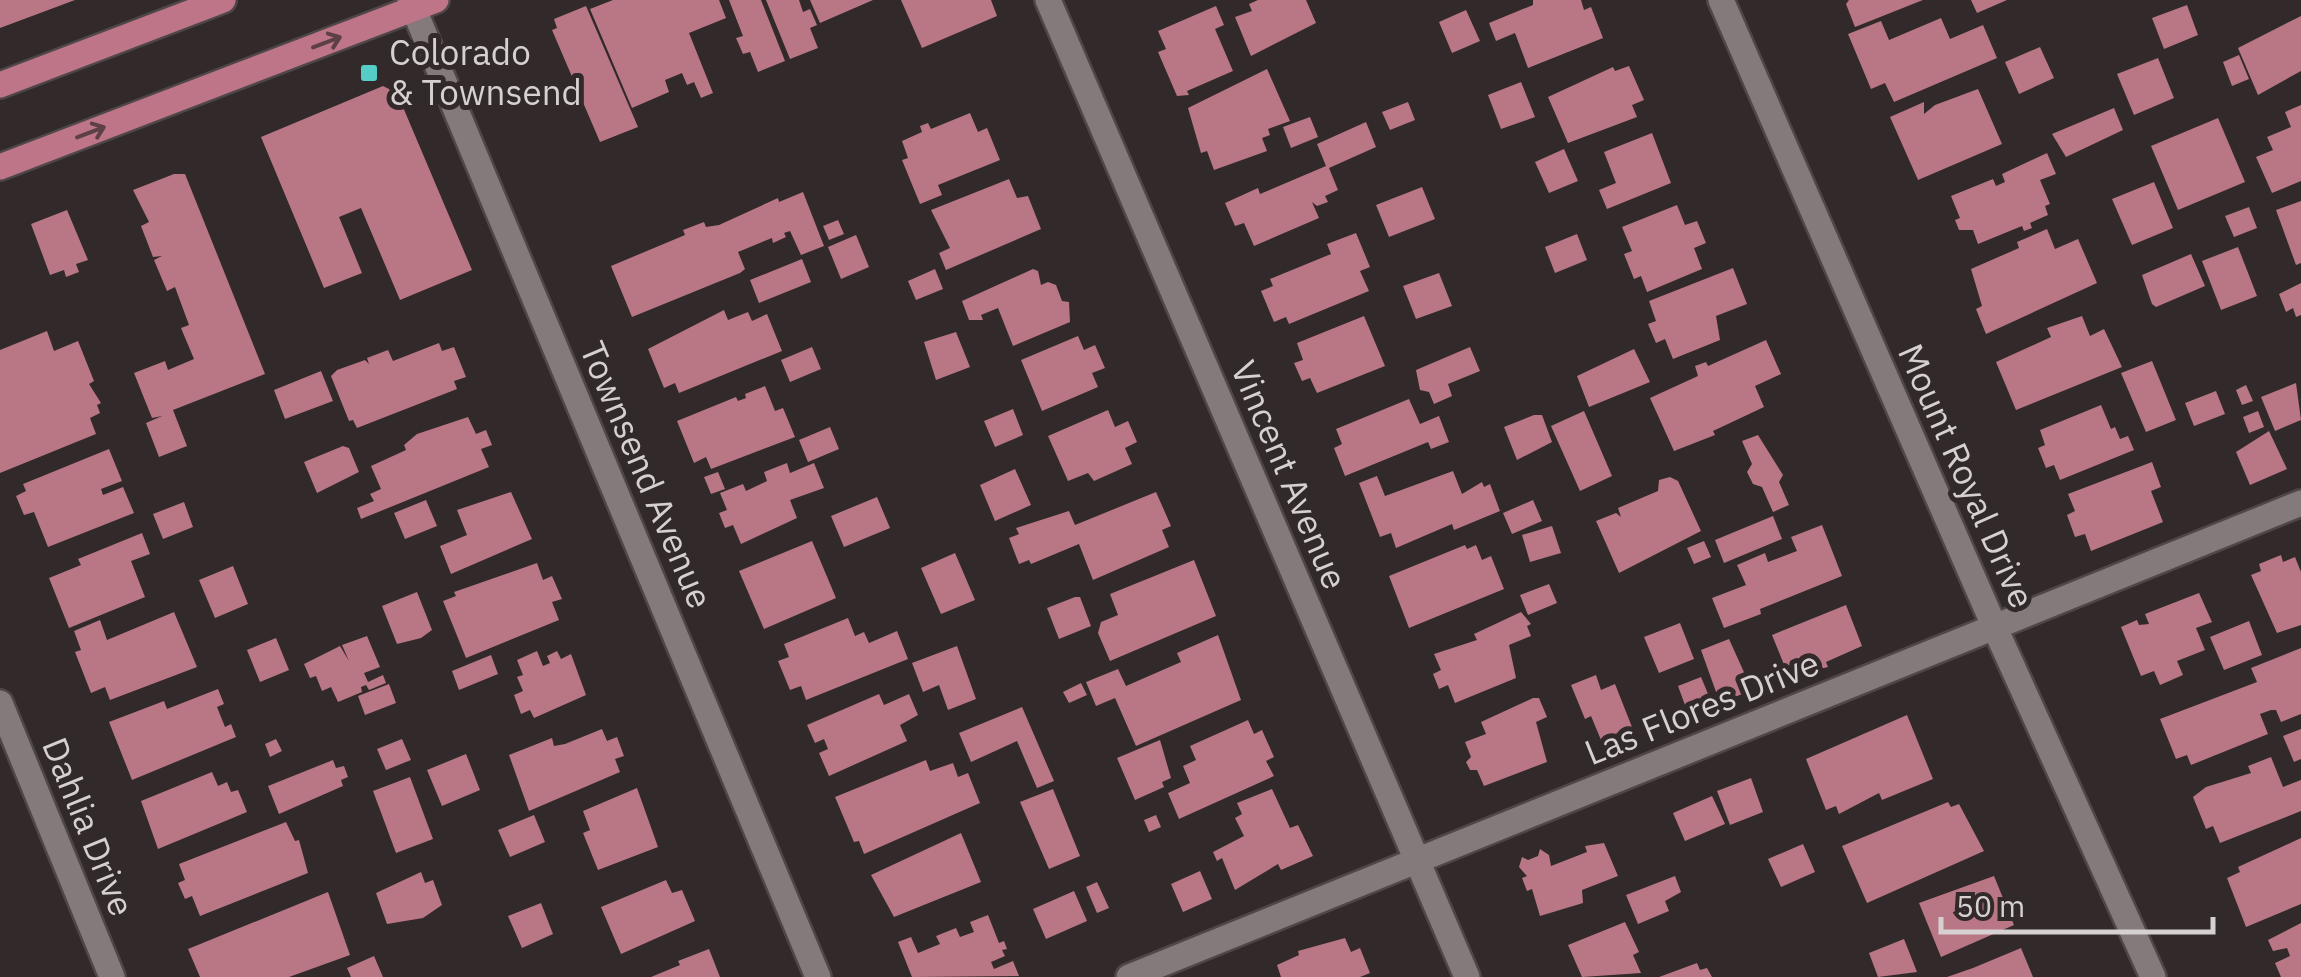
<svg xmlns="http://www.w3.org/2000/svg" width="2301" height="977" font-family="'IBM Plex Sans',sans-serif">
  <style>
    .building { fill: #b97786 }
    .lines { fill: none; stroke-linecap: round; stroke-linejoin: round }
    .minor-casing { stroke: #4e4648; stroke-width: 30 }
    .major-casing { stroke: #4e4648; stroke-width: 30 }
    .minor { stroke: #84797b; stroke-width: 25 }
    .major { stroke: #bf7588; stroke-width: 25 }
    .oneway { stroke: #5c4046 }
    .poi-dot { fill: #55cdc6; stroke: #32292a; stroke-width: 4 }
    .labels { text-anchor: middle; stroke-width: 10; stroke-linejoin: round; paint-order: stroke }
    .poi-label { font-size: 35px; fill: #d6d0d1; stroke: #32292a; text-anchor: start }
    .street-label { font-size: 35px; fill: #d6d0d1; stroke: #32292a }
  </style>
  <rect width="100%" height="100%" fill="#32292a"/>
  <g class="building">
    <polygon points="0,0 75,0 0,28"/>
    <polygon points="613,0 719,0 726,18 689,33 713,93 701,98 694,82 687,85 682,73 665,80 669,92 632,108 590,9"/>
    <polygon points="729,0 761,0 785,61 758,72 750,52 743,54 736,38 743,36"/>
    <polygon points="766,0 799,0 803,12 810,9 817,25 810,28 818,48 790,59"/>
    <polygon points="810,0 873,0 820,23"/>
    <polygon points="901,0 991,0 997,16 922,48"/>
    <polygon points="1258,0 1306,0 1316,23 1251,56 1235,17 1252,11 1249,4"/>
    <polygon points="1533,0 1581,0 1584,10 1591,7 1603,38 1528,68 1515,33 1496,41 1489,23 1533,5"/>
    <polygon points="1849,0 1923,0 1855,27 1846,4"/>
    <polygon points="1971,0 2007,0 1977,13"/>
    <polygon points="2187,5 2198,35 2164,49 2152,18"/>
    <polygon points="586,6 638,127 600,142 552,30 557,28 554,19"/>
    <polygon points="1216,6 1224,25 1215,29 1233,71 1187,91 1189,95 1177,96 1158,52 1166,49 1158,31"/>
    <polygon points="1466,10 1480,41 1452,53 1439,22"/>
    <polygon points="2301,16 2301,71 2258,95 2238,48"/>
    <polygon points="1941,18 1950,39 1983,25 1997,58 1894,102 1885,83 1871,89 1848,34 1881,21 1889,40"/>
    <polygon points="2040,47 2054,78 2019,94 2005,62"/>
    <polygon points="2239,55 2249,79 2232,86 2223,62"/>
    <polygon points="2158,58 2174,98 2134,115 2117,74"/>
    <polygon points="1629,66 1644,100 1632,105 1637,117 1568,143 1548,97 1613,67 1615,71"/>
    <polygon points="1267,69 1290,121 1268,129 1270,135 1262,138 1267,151 1214,170 1207,151 1201,153 1188,108"/>
    <polygon points="1521,82 1535,117 1501,129 1488,95"/>
    <polygon points="383,86 397,93 472,270 400,300 361,208 339,217 362,273 324,288 261,137"/>
    <polygon points="1978,89 2002,144 1918,180 1890,117 1924,102 1924,114 1935,105"/>
    <polygon points="1408,102 1415,120 1390,130 1382,112"/>
    <polygon points="2301,105 2301,181 2272,193 2256,157 2273,150 2267,137 2291,127 2285,112"/>
    <polygon points="2114,108 2123,130 2066,157 2052,134"/>
    <polygon points="970,113 978,132 987,128 1000,160 938,185 942,195 920,204 902,160 908,158 902,141 922,132 920,126 928,123 931,129"/>
    <polygon points="1310,117 1318,137 1291,148 1283,127"/>
    <polygon points="2218,118 2245,182 2178,210 2151,146"/>
    <polygon points="1366,122 1376,147 1329,168 1338,190 1325,196 1328,202 1317,206 1312,202 1319,218 1254,246 1244,223 1235,226 1225,203 1258,188 1260,194 1326,166 1317,144"/>
    <polygon points="1652,133 1671,183 1607,209 1599,190 1616,183 1604,152"/>
    <polygon points="1564,149 1578,181 1549,193 1535,162"/>
    <polygon points="2047,153 2056,174 2040,180 2050,204 2045,206 2048,215 2030,223 2032,228 2024,231 2022,226 1978,244 1973,230 1959,230 1955,220 1960,218 1951,196 1993,179 1996,186 2005,182 2002,174"/>
    <polygon points="174,174 185,174 265,374 173,410 187,446 159,457 146,423 162,416 152,418 134,373 165,361 168,370 194,359 181,328 189,325 175,287 167,291 154,260 162,256 153,257 141,226 149,222 133,190"/>
    <polygon points="1009,179 1017,198 1028,196 1041,229 946,270 939,253 950,248 931,210"/>
    <polygon points="2154,182 2173,228 2132,245 2112,199"/>
    <polygon points="1422,187 1435,219 1389,237 1376,205"/>
    <polygon points="803,192 824,246 801,255 790,231 784,233 786,237 773,243 772,238 738,252 745,269 740,273 632,317 611,266 685,235 683,230 704,222 706,227 719,225 778,198 779,202"/>
    <polygon points="2301,201 2301,263 2296,265 2276,210"/>
    <polygon points="1677,205 1685,225 1697,221 1706,243 1694,248 1702,269 1647,292 1641,276 1634,279 1624,254 1632,251 1622,227"/>
    <polygon points="2249,207 2257,228 2234,237 2225,216"/>
    <polygon points="67,210 88,260 76,264 79,272 66,277 64,270 50,275 31,224"/>
    <polygon points="838,220 844,234 829,240 823,226"/>
    <polygon points="2047,229 2055,249 2078,239 2097,283 1986,334 1976,309 1982,306 1971,269 2019,248 2017,242"/>
    <polygon points="1356,233 1370,267 1360,271 1369,291 1289,324 1286,317 1274,322 1261,291 1273,286 1270,279 1331,254 1327,244"/>
    <polygon points="1577,234 1587,260 1555,273 1545,247"/>
    <polygon points="856,235 869,267 841,279 828,247"/>
    <polygon points="2238,247 2257,296 2221,310 2202,261"/>
    <polygon points="2191,254 2205,286 2156,307 2152,304 2142,275"/>
    <polygon points="802,259 811,282 759,303 750,280"/>
    <polygon points="1733,268 1747,304 1716,316 1720,340 1673,359 1665,339 1656,343 1648,324 1656,321 1649,301"/>
    <polygon points="935,269 943,289 916,300 908,281"/>
    <polygon points="1033,269 1038,271 1041,285 1048,282 1056,285 1062,301 1069,302 1070,322 1013,346 998,308 981,315 983,320 969,320 962,301"/>
    <polygon points="1439,273 1452,306 1416,319 1403,286"/>
    <polygon points="2301,283 2301,315 2296,317 2293,308 2286,312 2279,294"/>
    <polygon points="724,310 728,320 748,312 752,321 767,314 782,351 679,393 675,383 664,388 648,349"/>
    <polygon points="1364,316 1385,366 1317,393 1310,378 1302,381 1294,363 1303,360 1297,343"/>
    <polygon points="2082,316 2090,336 2104,329 2122,367 2016,410 1996,362 2051,337 2047,328"/>
    <polygon points="47,331 54,351 78,341 94,381 89,384 101,403 97,405 100,413 90,418 96,434 0,473 0,350"/>
    <polygon points="956,332 970,367 936,380 924,342"/>
    <polygon points="1078,336 1084,350 1095,345 1105,368 1092,373 1098,387 1042,411 1021,360"/>
    <polygon points="1766,340 1781,374 1755,386 1764,407 1713,431 1715,435 1674,451 1650,398 1698,376 1695,366 1706,362 1708,366"/>
    <polygon points="439,343 442,351 454,347 466,377 454,381 457,389 357,428 353,420 349,421 331,376 337,370 365,360 369,364 367,358 388,350 393,361"/>
    <polygon points="812,347 821,369 790,382 781,360"/>
    <polygon points="1470,347 1480,371 1448,384 1452,396 1434,404 1429,392 1420,390 1416,370"/>
    <polygon points="1634,349 1650,382 1589,407 1577,376"/>
    <polygon points="2152,361 2176,420 2146,432 2121,373"/>
    <polygon points="321,371 333,401 285,419 274,390"/>
    <polygon points="2296,383 2301,420 2275,431 2261,397"/>
    <polygon points="2246,385 2253,401 2242,405 2236,390"/>
    <polygon points="765,386 775,411 783,408 795,437 711,469 706,457 694,463 677,421 736,397 738,401 746,398 745,394"/>
    <polygon points="2216,391 2225,414 2194,426 2185,403"/>
    <polygon points="1409,399 1420,424 1439,416 1449,442 1431,449 1428,442 1345,476 1334,448 1342,444 1336,429"/>
    <polygon points="2101,405 2111,429 2115,427 2120,439 2128,436 2134,450 2060,480 2054,465 2046,468 2038,448 2045,445 2040,430"/>
    <polygon points="1013,409 1023,435 995,447 984,421"/>
    <polygon points="1108,410 1115,427 1128,421 1137,442 1125,448 1132,464 1094,481 1088,473 1068,481 1048,436"/>
    <polygon points="1584,411 1612,476 1580,491 1551,426"/>
    <polygon points="2258,411 2264,427 2249,433 2243,417"/>
    <polygon points="1534,415 1542,415 1552,442 1517,460 1504,427"/>
    <polygon points="468,417 476,434 486,430 492,445 481,449 489,467 361,519 357,508 374,501 370,494 381,489 371,466 406,450 404,445 417,434"/>
    <polygon points="830,427 839,449 808,462 799,440"/>
    <polygon points="2269,431 2287,469 2250,485 2236,452"/>
    <polygon points="1758,435 1783,475 1779,482 1789,505 1773,512 1762,487 1753,484 1747,472 1752,464 1742,441"/>
    <polygon points="343,446 349,448 359,472 317,493 304,462"/>
    <polygon points="109,449 122,481 101,489 103,495 123,487 134,513 48,547 34,512 24,515 16,496 26,491 23,484"/>
    <polygon points="2152,462 2161,487 2151,491 2163,522 2091,551 2085,534 2075,537 2067,515 2075,511 2068,494"/>
    <polygon points="787,463 790,473 814,463 824,488 790,500 797,518 741,544 733,525 725,528 719,513 727,510 720,493 743,484 746,491 767,481 764,472"/>
    <polygon points="1015,469 1031,505 995,521 980,485"/>
    <polygon points="1453,471 1462,494 1482,482 1484,487 1490,484 1500,511 1454,530 1452,524 1396,548 1391,533 1380,537 1359,483 1377,476 1385,496"/>
    <polygon points="718,472 725,489 711,494 704,477"/>
    <polygon points="1670,477 1678,481 1701,531 1619,573 1596,521 1616,513 1621,517 1618,508 1658,491 1659,480"/>
    <polygon points="511,492 532,539 451,574 440,546 467,535 457,510"/>
    <polygon points="1156,492 1171,526 1162,530 1169,547 1093,580 1079,544 1031,564 1029,560 1019,564 1009,538 1019,534 1016,528 1069,511 1075,525"/>
    <polygon points="877,497 890,528 844,547 831,516"/>
    <polygon points="426,500 437,526 405,539 394,513"/>
    <polygon points="1533,500 1542,521 1512,534 1503,513"/>
    <polygon points="184,502 193,527 163,539 153,514"/>
    <polygon points="1773,516 1782,539 1724,563 1715,540"/>
    <polygon points="1822,525 1842,576 1760,609 1761,614 1724,628 1712,598 1746,585 1737,565 1765,553 1768,562 1797,551 1791,537"/>
    <polygon points="1552,526 1561,553 1530,562 1522,535"/>
    <polygon points="142,533 150,554 131,561 145,597 69,628 49,578 81,565 78,559"/>
    <polygon points="812,541 836,598 764,629 739,571"/>
    <polygon points="1704,541 1711,557 1694,564 1687,548"/>
    <polygon points="1465,545 1467,549 1476,545 1482,560 1491,556 1504,589 1409,628 1389,576"/>
    <polygon points="955,553 975,600 941,614 921,568"/>
    <polygon points="2281,555 2283,562 2295,557 2301,572 2301,625 2277,633 2251,575 2261,571 2259,564"/>
    <polygon points="1194,560 1216,616 1110,661 1098,633 1101,622 1118,615 1110,594"/>
    <polygon points="537,563 543,580 552,576 562,599 552,602 559,620 466,658 443,601 456,596 454,592"/>
    <polygon points="233,566 248,604 215,618 199,580"/>
    <polygon points="1549,584 1557,603 1528,615 1520,595"/>
    <polygon points="417,592 432,630 421,638 397,644 382,606"/>
    <polygon points="2199,593 2212,622 2196,628 2205,650 2177,661 2183,675 2160,685 2154,671 2141,676 2121,627 2137,620 2139,625 2149,624 2145,614"/>
    <polygon points="1075,597 1080,597 1091,626 1059,639 1047,608"/>
    <polygon points="1846,605 1862,646 1826,662 1828,667 1789,677 1772,635"/>
    <polygon points="174,612 197,667 110,700 105,687 91,693 75,652 81,650 74,631 100,620 107,640"/>
    <polygon points="1521,612 1531,624 1527,626 1531,636 1509,645 1516,678 1455,703 1448,685 1439,689 1433,674 1441,670 1434,654 1477,640 1474,634"/>
    <polygon points="848,618 855,636 864,632 869,643 897,631 908,659 806,700 801,686 790,690 778,661 789,657 784,644"/>
    <polygon points="2249,621 2262,655 2224,670 2210,637"/>
    <polygon points="1680,623 1694,659 1659,673 1644,637"/>
    <polygon points="1218,635 1241,700 1136,746 1115,698 1096,706 1086,682 1118,669 1126,686 1181,662 1177,653"/>
    <polygon points="367,636 380,667 364,673 368,682 383,675 386,683 369,690 366,685 361,687 362,692 338,702 331,687 322,691 316,676 310,678 304,664 340,646 349,661 342,645"/>
    <polygon points="276,638 289,670 260,682 247,650"/>
    <polygon points="1729,639 1752,690 1720,703 1701,650"/>
    <polygon points="957,646 976,699 948,710 939,685 923,692 912,663"/>
    <polygon points="2301,648 2301,714 2281,722 2276,710 2271,710 2260,714 2268,734 2191,765 2187,755 2176,759 2160,719 2257,682 2251,668"/>
    <polygon points="537,651 543,666 550,663 547,656 557,651 561,659 571,654 586,695 534,718 530,710 521,714 514,695 523,691 517,677 523,675 517,660"/>
    <polygon points="491,655 498,674 459,690 452,671"/>
    <polygon points="1596,675 1601,690 1615,684 1632,727 1601,740 1591,716 1585,719 1571,685"/>
    <polygon points="1701,677 1713,706 1689,716 1678,686"/>
    <polygon points="1081,683 1087,695 1069,703 1063,692"/>
    <polygon points="389,684 396,703 365,715 358,696"/>
    <polygon points="218,689 224,704 217,707 225,727 231,724 236,737 132,780 109,722 164,701 167,709"/>
    <polygon points="879,694 884,705 909,694 918,715 900,725 907,741 829,776 819,753 828,749 824,739 815,743 807,725"/>
    <polygon points="1533,698 1539,698 1547,717 1536,722 1547,762 1484,786 1477,770 1470,770 1466,762 1471,757 1465,742 1486,734 1481,722"/>
    <polygon points="1022,707 1054,781 1037,788 1017,741 971,762 959,733"/>
    <polygon points="1907,715 1933,779 1882,800 1879,793 1839,814 1836,806 1826,810 1806,759"/>
    <polygon points="1248,720 1254,734 1262,730 1274,757 1266,761 1274,776 1179,819 1168,793 1190,783 1183,766 1196,760 1190,746"/>
    <polygon points="602,729 607,741 617,737 624,756 615,759 620,772 529,811 509,755 552,738 554,746 565,744"/>
    <polygon points="2301,729 2301,759 2294,762 2283,736"/>
    <polygon points="276,739 282,751 270,757 265,744"/>
    <polygon points="402,739 411,760 386,770 377,749"/>
    <polygon points="1160,740 1171,778 1162,782 1164,787 1135,800 1117,758"/>
    <polygon points="466,754 480,790 442,806 427,770"/>
    <polygon points="2271,757 2283,787 2301,780 2301,811 2220,843 2213,826 2206,829 2193,797 2206,787 2251,773 2248,766"/>
    <polygon points="333,760 336,768 344,766 348,777 341,780 343,786 279,814 268,786"/>
    <polygon points="926,760 930,771 953,763 958,777 968,773 980,803 864,854 859,841 854,842 835,797"/>
    <polygon points="212,772 218,786 227,782 231,792 238,790 247,812 158,849 141,801"/>
    <polygon points="410,777 433,839 396,853 373,791"/>
    <polygon points="1751,778 1763,812 1730,825 1717,791"/>
    <polygon points="637,788 658,847 598,870 583,833 590,830 583,811"/>
    <polygon points="1053,789 1080,856 1049,869 1020,802"/>
    <polygon points="1272,789 1290,828 1298,825 1313,856 1281,870 1278,864 1235,890 1222,858 1217,861 1213,852 1244,836 1235,818 1242,814 1237,803"/>
    <polygon points="1712,796 1725,824 1685,841 1673,813"/>
    <polygon points="1948,802 1951,807 1959,804 1984,851 1867,903 1842,846"/>
    <polygon points="534,815 545,842 510,857 498,830"/>
    <polygon points="1156,815 1161,827 1149,832 1144,820"/>
    <polygon points="286,822 295,841 299,840 308,873 200,916 192,896 185,899 178,883 185,880 179,864"/>
    <polygon points="961,833 981,882 894,917 871,875"/>
    <polygon points="2301,838 2301,904 2246,927 2227,878 2240,872 2238,867"/>
    <polygon points="1604,843 1618,876 1582,890 1583,903 1540,916 1532,889 1527,891 1522,878 1527,876 1519,867 1522,857 1528,860 1538,856 1540,849 1549,855 1551,866 1587,852 1585,846"/>
    <polygon points="1803,844 1815,872 1781,887 1768,859"/>
    <polygon points="1200,871 1212,899 1183,912 1171,884"/>
    <polygon points="421,872 425,883 433,880 442,905 423,918 387,924 376,893"/>
    <polygon points="1675,876 1681,892 1665,901 1669,911 1638,924 1626,895"/>
    <polygon points="1994,876 2014,925 1941,957 1919,903"/>
    <polygon points="666,880 672,893 682,890 695,921 621,954 601,907"/>
    <polygon points="1097,882 1109,908 1097,913 1086,887"/>
    <polygon points="1074,891 1087,921 1046,939 1033,909"/>
    <polygon points="328,892 350,955 289,977 200,977 188,949"/>
    <polygon points="541,903 553,934 522,948 508,916"/>
    <polygon points="988,915 999,943 1004,941 1007,949 1002,950 1005,956 991,962 994,969 1013,961 1019,976 912,977 898,942 911,937 918,953 940,944 936,936 956,928 960,937 974,932 970,922"/>
    <polygon points="1625,922 1639,952 1633,955 1641,973 1582,977 1568,945"/>
    <polygon points="2301,923 2301,977 2281,977 2275,963 2290,956 2287,948 2273,951 2268,940"/>
    <polygon points="1345,938 1351,952 1360,948 1370,973 1360,977 1281,977 1277,965 1299,955 1298,951"/>
    <polygon points="1904,939 1917,972 1878,977 1869,953"/>
    <polygon points="2021,948 2033,977 1947,977 1973,968"/>
    <polygon points="709,949 720,977 651,977 680,965 678,961"/>
    <polygon points="374,956 383,977 351,977 347,968"/>
    <polygon points="1697,963 1700,970 1707,968 1712,977 1659,977"/>
  </g>
  <g class="lines">
    <defs>
      <g id="minor">
        <polyline points="410,0 818,977"/>
        <polyline points="1048,0 1467,977"/>
        <polyline points="1721,0 1995,628 2153,977"/>
        <polyline points="0,703 112,977"/>
        <polyline points="1129,977 2301,503"/>
      </g>
      <g id="major">
        <polyline points="0,85 223,0"/>
        <polyline points="0,167 436,0"/>
      </g>
    </defs>
    <use href="#minor" class="minor-casing"/>
    <use href="#major" class="major-casing"/>
    <use href="#minor" class="minor"/>
    <use href="#major" class="major"/>
  </g>
  <defs><path id="oneway-shaft" d="M-6 0H5M1.5-3L5.5 0L1.5 3" fill="none" stroke-width="1.6" stroke-linecap="round" stroke-linejoin="round" transform="scale(2.5)"/></defs>
  <g class="oneway">
    <use href="#oneway-shaft" transform="translate(327 42) rotate(-21)"/>
    <use href="#oneway-shaft" transform="translate(91 132) rotate(-21)"/>
  </g>
  <rect class="poi-dot" x="359" y="63" width="20" height="20" rx="5"/>
  <g class="labels">
    <g class="poi-label">
      <text x="389" y="65">Colorado<tspan x="389" dy="40">&amp; Townsend</tspan></text>
    </g>
    <g class="street-label">
      <text transform="translate(646 475) rotate(67)" y="12">Townsend Avenue</text>
      <text transform="translate(1289 475) rotate(67)" y="12">Vincent Avenue</text>
      <text transform="translate(1966 476) rotate(66)" y="12">Mount Royal Drive</text>
      <text transform="translate(1702 708) rotate(-22)" y="12">Las Flores Drive</text>
      <text transform="translate(88 827) rotate(68)" y="12">Dahlia Drive</text>
    </g>
  </g>
  <path d="M1941 917v15h272v-15" fill="none" stroke="#d6d0d1" stroke-width="5"/>
  <text x="1956" y="917" font-size="30" fill="#d6d0d1" stroke="#32292a" stroke-width="8" paint-order="stroke">50 m</text>
</svg>
